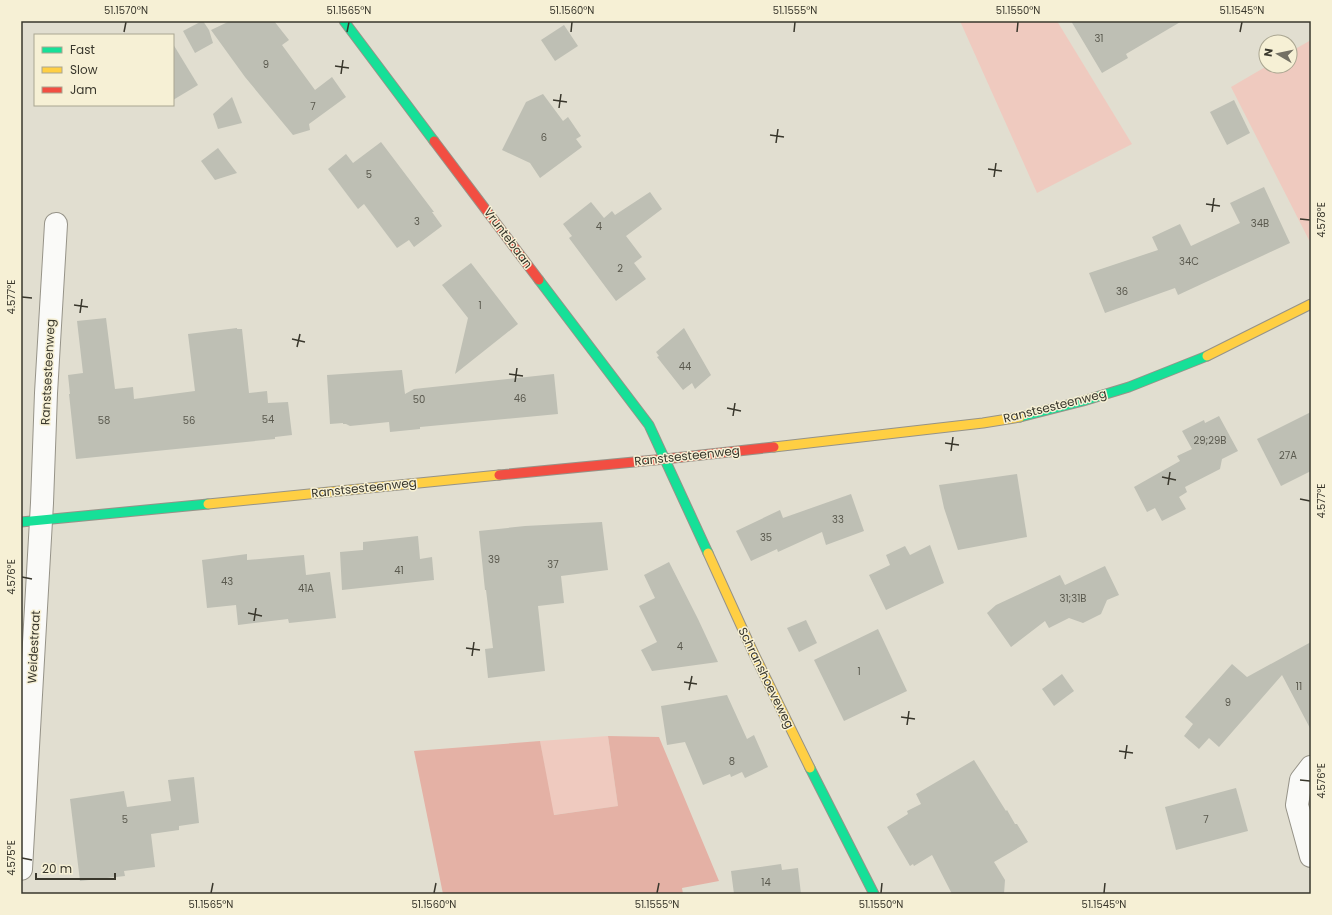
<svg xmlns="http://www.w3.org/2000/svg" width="1332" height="915" font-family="Poppins,sans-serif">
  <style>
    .green { fill: #efcabf }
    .forest { fill: #e4b1a5 }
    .building { fill: #bebfb4 }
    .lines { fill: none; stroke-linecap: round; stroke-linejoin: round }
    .street-casing { stroke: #969388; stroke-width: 24 }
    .fast-casing { stroke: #969388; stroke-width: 11 }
    .slow-casing { stroke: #969388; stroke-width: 11 }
    .jam-casing { stroke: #969388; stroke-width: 11 }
    .street { stroke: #fafaf8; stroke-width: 22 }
    .fast { stroke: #16e098; stroke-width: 9 }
    .slow { stroke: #ffcf43; stroke-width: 9 }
    .jam { stroke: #f24e42; stroke-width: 9 }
    .ticks { fill: none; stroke: #39372c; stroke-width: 1.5 }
    .labels { text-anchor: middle; stroke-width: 3; stroke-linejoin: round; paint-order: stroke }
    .number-label { font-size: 10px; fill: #5a594e }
    .street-label { font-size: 12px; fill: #39372c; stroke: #f6f0d5 }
    .neatline { fill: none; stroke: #39372c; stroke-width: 1.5 }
    .ticks-label { font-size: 10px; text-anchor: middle; fill: #39372c }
  </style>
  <rect width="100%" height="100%" fill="#e1ded0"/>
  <g class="green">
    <polygon points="960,21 1057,21 1132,144 1037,193"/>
    <polygon points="1311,40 1311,244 1231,87 1267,66 1290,66 1290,52"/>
    <polygon points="608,736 618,806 553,815 540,741"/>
  </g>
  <polygon class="forest" points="608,736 659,737 719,881 682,888 683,894 443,894 414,751 540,741 554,815 618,806"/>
  <g class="building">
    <polygon points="202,21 203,21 209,30 213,43 195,53 183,31"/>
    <polygon points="230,21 274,21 289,40 282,45 315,90 332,77 346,97 309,124 310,130 293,135 245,77 211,30"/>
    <polygon points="1071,21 1182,21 1126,54 1128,58 1102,73"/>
    <polygon points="564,25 578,46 555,61 541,40"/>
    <polygon points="173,44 198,85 173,100"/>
    <polygon points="543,94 563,121 568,117 581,136 576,139 582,147 540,178 530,163 502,150 526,102"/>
    <polygon points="232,97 242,123 218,129 213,114"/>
    <polygon points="1234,100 1250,133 1227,145 1210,112"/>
    <polygon points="381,142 434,212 432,212 442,226 414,247 409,240 397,248 364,204 358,209 328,169 346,154 353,163"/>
    <polygon points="218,148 237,173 215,180 201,161"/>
    <polygon points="1264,187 1290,243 1178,295 1175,288 1105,313 1089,273 1158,250 1152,237 1180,224 1191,246 1240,223 1230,203"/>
    <polygon points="650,192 662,209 626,236 642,257 634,263 646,279 616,301 569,238 572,236 563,224 591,202 604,218 612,211 615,215"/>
    <polygon points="471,263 518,324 455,374 468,318 442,285"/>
    <polygon points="106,318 115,389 133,387 134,399 195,391 188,334 237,328 237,329 242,329 249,393 267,391 268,403 288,402 292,435 275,437 275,439 76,459 69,394 70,394 68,375 83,373 77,321"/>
    <polygon points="684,328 711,375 695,389 692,383 683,390 657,357 659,356 656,352"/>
    <polygon points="402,370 405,394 414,389 554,374 558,414 420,427 420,429 390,432 389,422 350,426 346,424 343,424 343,423 330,424 327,375"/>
    <polygon points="1311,412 1311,471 1281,486 1257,439"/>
    <polygon points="1219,416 1238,451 1222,459 1220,469 1185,487 1187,492 1179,497 1186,509 1162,521 1155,508 1147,512 1134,487 1180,461 1177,456 1192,449 1182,431 1204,420 1205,423"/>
    <polygon points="1017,474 1027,537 958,550 944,508 939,485"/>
    <polygon points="851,494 864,531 826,545 822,532 778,552 777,549 751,561 736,531 780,510 783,518"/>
    <polygon points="602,522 608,570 561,576 564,603 538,606 545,671 488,678 485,649 493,648 486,590 485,590 479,531 525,526"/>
    <polygon points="418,536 420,559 432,557 434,580 342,590 340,552 363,550 363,542"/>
    <polygon points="930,545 944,583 886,610 869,575 890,565 886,555 905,546 910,555"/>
    <polygon points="247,554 247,560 304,555 306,575 330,572 336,618 289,623 288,619 238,625 236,605 207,608 202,560"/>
    <polygon points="669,562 698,619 718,662 652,671 641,650 657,642 639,606 655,598 644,575"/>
    <polygon points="1105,566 1119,595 1107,600 1101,614 1083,623 1069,618 1049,628 1045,621 1011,647 987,613 996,605 1060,575 1065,585"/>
    <polygon points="806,620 817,643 799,652 787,628"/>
    <polygon points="878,629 907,691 844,721 814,660"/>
    <polygon points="1311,642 1311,730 1282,675 1219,747 1209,738 1199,749 1184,736 1193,724 1185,717 1232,664 1247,677"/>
    <polygon points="1062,674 1074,691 1054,706 1042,689"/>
    <polygon points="727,695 747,739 754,735 768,767 745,778 742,772 731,777 730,774 703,785 685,742 667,745 661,706"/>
    <polygon points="974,760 1006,811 1007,810 1015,824 1017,824 1028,842 994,862 1005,880 1004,894 952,894 932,855 914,866 913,864 910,866 887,827 908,814 907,811 921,804 916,794"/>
    <polygon points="194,777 199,823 179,826 179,830 151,834 155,867 124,871 125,876 80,881 70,799 124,791 127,807 171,801 168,780"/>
    <polygon points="1236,788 1248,831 1176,850 1165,807"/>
    <polygon points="781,864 782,870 798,868 801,894 734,894 731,871"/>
  </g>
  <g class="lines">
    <defs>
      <g id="street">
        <polyline points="1311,767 1301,780 1297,805 1311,856"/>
        <polyline points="21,869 42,503 46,393 56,224"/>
      </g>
      <g id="fast">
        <polyline points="344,21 434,141"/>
        <polyline points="539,280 649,425 708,553"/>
        <polyline points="1020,417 1083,401 1129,387 1207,356"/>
        <polyline points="21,522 208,504"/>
        <polyline points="810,768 874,894"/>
      </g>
      <g id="slow">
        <polyline points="1207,356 1311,304"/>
        <polyline points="774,447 983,423 1020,417"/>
        <polyline points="208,504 499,475"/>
        <polyline points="708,553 753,652 810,768"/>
      </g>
      <g id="jam">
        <polyline points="434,141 539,280"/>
        <polyline points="499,475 665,459 774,447"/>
      </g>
    </defs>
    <use href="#street" class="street-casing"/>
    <use href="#fast" class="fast-casing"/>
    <use href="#slow" class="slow-casing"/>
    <use href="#jam" class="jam-casing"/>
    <use href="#street" class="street"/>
    <use href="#fast" class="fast"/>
    <use href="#slow" class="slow"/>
    <use href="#jam" class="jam"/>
  </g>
  <path class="ticks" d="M124,32L126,22M347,32L349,22M571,32L572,22M794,32L795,22M1017,32L1018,22M1240,32L1242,22M335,66L349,68M341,74L343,60M553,100L567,102M559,108L561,94M770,135L784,137M776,143L778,129M988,169L1002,171M994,177L996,163M1206,204L1220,206M1212,212L1214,198M1300,219L1310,220M22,297L32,298M74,305L88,307M80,313L82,299M292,339L305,342M297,347L300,334M509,374L523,376M515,382L517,368M727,408L741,411M733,416L735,403M945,443L959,445M951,451L953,437M1162,477L1176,480M1168,485L1170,472M1300,499L1310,501M22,577L32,579M248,613L262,616M254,621L256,608M466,648L480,650M472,656L474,642M684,682L697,684M689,690L692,676M901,717L915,719M907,725L909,711M1119,751L1133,753M1125,759L1127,745M1300,780L1310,781M22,858L32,860M211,893L213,883M434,893L436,883M657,893L659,883M881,893L882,883M1104,893L1105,883"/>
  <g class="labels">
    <g class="number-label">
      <text x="1099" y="42">31</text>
      <text x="266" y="68">9</text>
      <text x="313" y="110">7</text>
      <text x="544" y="141">6</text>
      <text x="369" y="178">5</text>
      <text x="417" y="225">3</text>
      <text x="1260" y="227">34B</text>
      <text x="599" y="230">4</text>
      <text x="1189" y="265">34C</text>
      <text x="620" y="272">2</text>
      <text x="1122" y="295">36</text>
      <text x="480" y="309">1</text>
      <text x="685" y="370">44</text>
      <text x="520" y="402">46</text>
      <text x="419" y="403">50</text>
      <text x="268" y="423">54</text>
      <text x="104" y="424">58</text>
      <text x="189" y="424">56</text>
      <text x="1210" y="444">29;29B</text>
      <text x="1288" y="459">27A</text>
      <text x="838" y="523">33</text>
      <text x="766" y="541">35</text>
      <text x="494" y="563">39</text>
      <text x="553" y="568">37</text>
      <text x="399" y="574">41</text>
      <text x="227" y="585">43</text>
      <text x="306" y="592">41A</text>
      <text x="1073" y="602">31;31B</text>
      <text x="680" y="650">4</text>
      <text x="859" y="675">1</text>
      <text x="1299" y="690">11</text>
      <text x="1228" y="706">9</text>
      <text x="732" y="765">8</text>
      <text x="125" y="823">5</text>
      <text x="1206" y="823">7</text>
      <text x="766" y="886">14</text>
    </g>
    <g class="street-label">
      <text transform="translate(508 238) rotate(53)" y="4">Vruntebaan</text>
      <text transform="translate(48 372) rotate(-87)" y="4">Ranstsesteenweg</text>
      <text transform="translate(1055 406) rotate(-14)" y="4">Ranstsesteenweg</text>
      <text transform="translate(687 456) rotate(-6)" y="4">Ranstsesteenweg</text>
      <text transform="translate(364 488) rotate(-6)" y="4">Ranstsesteenweg</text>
      <text transform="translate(34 647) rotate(-87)" y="4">Weidestraat</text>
      <text transform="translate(766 678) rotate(64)" y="4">Schranshoeveweg</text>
    </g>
  </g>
  <rect width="1332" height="915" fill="none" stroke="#f6f0d5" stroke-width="44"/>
  <rect x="34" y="34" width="140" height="72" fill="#f6f0d5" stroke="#aaa691"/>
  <rect x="42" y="47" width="20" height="6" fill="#16e098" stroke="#aaa691"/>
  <text x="70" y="54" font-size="12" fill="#39372c">Fast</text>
  <rect x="42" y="67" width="20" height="6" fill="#ffcf43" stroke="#aaa691"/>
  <text x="70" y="74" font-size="12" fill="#39372c">Slow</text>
  <rect x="42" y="87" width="20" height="6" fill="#f24e42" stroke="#aaa691"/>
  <text x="70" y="94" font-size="12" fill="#39372c">Jam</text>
  <g transform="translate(1278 54) rotate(279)"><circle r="19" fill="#f6f0d5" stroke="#aaa691"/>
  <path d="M0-3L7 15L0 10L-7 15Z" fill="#747165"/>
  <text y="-6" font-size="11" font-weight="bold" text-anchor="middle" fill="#39372c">N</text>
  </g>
  <path d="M36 873v6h79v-6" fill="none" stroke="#39372c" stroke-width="2"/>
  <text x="42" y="873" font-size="12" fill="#39372c" stroke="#f6f0d5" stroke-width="3" paint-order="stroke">20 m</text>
  <rect x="22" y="22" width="1288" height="871" class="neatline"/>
  <g class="ticks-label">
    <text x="126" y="14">51.1570°N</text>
    <text x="349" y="14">51.1565°N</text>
    <text x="572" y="14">51.1560°N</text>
    <text x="795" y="14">51.1555°N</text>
    <text x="1018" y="14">51.1550°N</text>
    <text x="1242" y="14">51.1545°N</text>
    <text transform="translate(1321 220) rotate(-90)" y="4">4.578°E</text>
    <text transform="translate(11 297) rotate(-90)" y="4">4.577°E</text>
    <text transform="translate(1321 501) rotate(-90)" y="4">4.577°E</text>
    <text transform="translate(11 577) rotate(-90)" y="4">4.576°E</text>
    <text transform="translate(1321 781) rotate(-90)" y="4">4.576°E</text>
    <text transform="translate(11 858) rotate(-90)" y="4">4.575°E</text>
    <text x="211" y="908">51.1565°N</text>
    <text x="434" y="908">51.1560°N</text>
    <text x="657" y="908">51.1555°N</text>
    <text x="881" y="908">51.1550°N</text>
    <text x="1104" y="908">51.1545°N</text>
  </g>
</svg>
